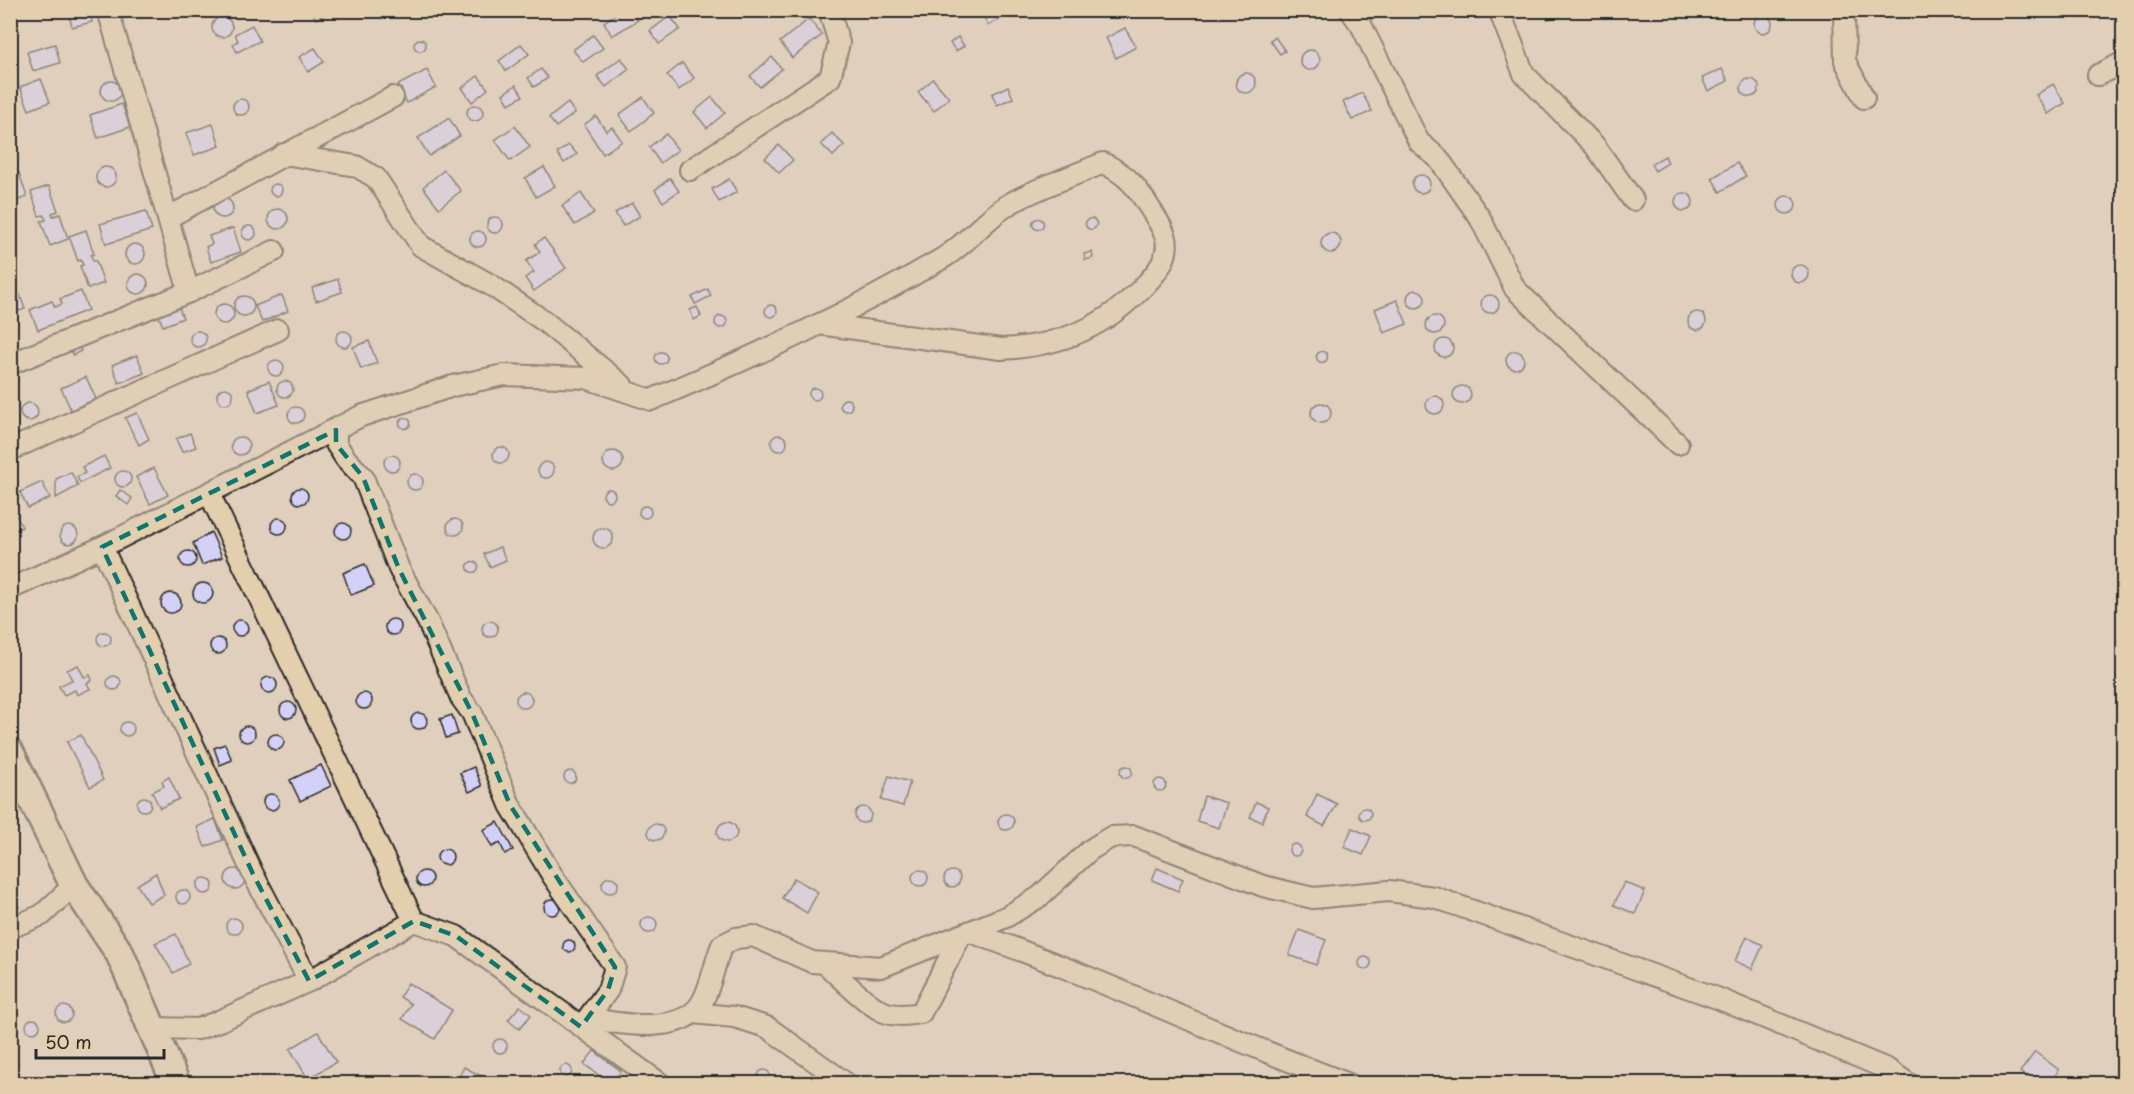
<svg xmlns="http://www.w3.org/2000/svg" width="2134" height="1094" font-family="'Playpen Sans',sans-serif">
  <style>
    .building { fill: #d4d1f9; stroke: #2b2b2b; stroke-width: 1.5 }
    .lines { fill: none; stroke-linecap: round; stroke-linejoin: round }
    .street-casing { stroke: #2b2b2b; stroke-width: 24 }
    .secondary-casing { stroke: #2b2b2b; stroke-width: 32 }
    .street { stroke: #e3cead; stroke-width: 20 }
    .secondary { stroke: #e3cead; stroke-width: 27 }
    .marked { fill: none; stroke: #0f766e; stroke-width: 4.5; stroke-dasharray: 12 8; stroke-linejoin: round }
  </style>
  <rect width="100%" height="100%" fill="#e0cfbc"/>
  <filter id="ink" filterUnits="userSpaceOnUse"><feTurbulence type="fractalNoise" baseFrequency=".0167" numOctaves="2"/><feDisplacementMap in="SourceGraphic" scale="12" xChannelSelector="R" yChannelSelector="G"/><feConvolveMatrix kernelMatrix="1 2 1 2 8 2 1 2 1" color-interpolation-filters="sRGB"/></filter>
  <g filter="url(#ink)">
    <g class="building">
      <polygon points="68,10 90,10 92,22 72,27"/>
      <polygon points="312,10 333,10 316,19"/>
      <polygon points="622,10 632,10 638,20 612,36 604,22"/>
      <polygon points="980,10 1002,10 1006,17 988,25"/>
      <polygon points="1545,10 1566,10 1567,15 1547,19"/>
      <circle cx="1763" cy="24" r="9"/>
      <polygon points="670,16 680,29 659,44 650,31"/>
      <circle cx="222" cy="27" r="10"/>
      <polygon points="809,19 822,35 792,58 780,42"/>
      <polygon points="252,25 260,41 237,52 233,44 238,41 235,34"/>
      <polygon points="1125,28 1136,47 1116,58 1106,38"/>
      <polygon points="593,35 603,48 583,62 573,50"/>
      <polygon points="958,37 964,46 956,51 950,43"/>
      <polygon points="1275,37 1285,51 1280,54 1270,40"/>
      <circle cx="420" cy="45" r="6"/>
      <polygon points="55,44 60,63 33,71 27,52"/>
      <polygon points="521,44 529,54 506,71 499,61"/>
      <polygon points="315,48 324,62 308,72 299,57"/>
      <circle cx="1310" cy="60" r="10"/>
      <polygon points="772,57 782,69 760,87 750,76"/>
      <polygon points="621,58 629,69 606,87 597,76"/>
      <polygon points="682,63 694,78 679,90 667,75"/>
      <polygon points="541,69 548,78 534,87 528,78"/>
      <polygon points="1722,69 1728,81 1708,91 1702,78"/>
      <polygon points="427,70 436,87 407,103 398,85"/>
      <circle cx="1246" cy="83" r="10"/>
      <polygon points="478,76 488,89 472,102 462,88"/>
      <circle cx="1750" cy="88" r="9"/>
      <polygon points="41,79 50,102 29,110 20,87"/>
      <polygon points="933,79 949,98 934,111 918,92"/>
      <circle cx="111" cy="91" r="10"/>
      <polygon points="2053,84 2065,103 2048,114 2036,95"/>
      <polygon points="516,85 523,96 509,104 503,94"/>
      <polygon points="1008,86 1013,98 997,105 992,94"/>
      <polygon points="1362,93 1372,111 1352,120 1343,102"/>
      <polygon points="643,97 654,113 631,131 619,115"/>
      <polygon points="712,97 725,113 707,128 694,112"/>
      <circle cx="241" cy="107" r="8"/>
      <polygon points="568,103 575,113 556,127 549,118"/>
      <polygon points="122,104 130,127 98,138 90,115"/>
      <circle cx="475" cy="113" r="8"/>
      <polygon points="596,116 606,131 612,127 622,141 603,154 584,125"/>
      <polygon points="449,118 460,136 429,156 418,138"/>
      <polygon points="213,124 220,146 194,155 186,133"/>
      <polygon points="515,126 530,147 510,161 495,140"/>
      <polygon points="832,133 844,145 833,156 821,144"/>
      <polygon points="666,134 678,150 660,163 649,147"/>
      <polygon points="569,145 577,154 564,163 557,153"/>
      <polygon points="779,145 793,160 779,173 765,158"/>
      <polygon points="10,152 16,169 12,170 14,175 19,173 27,197 10,203"/>
      <polygon points="1665,156 1668,163 1655,171 1651,164"/>
      <polygon points="1737,163 1746,176 1720,192 1712,178"/>
      <polygon points="544,167 555,186 536,197 525,178"/>
      <circle cx="106" cy="177" r="10"/>
      <polygon points="444,170 461,191 439,208 423,187"/>
      <circle cx="1421" cy="184" r="9"/>
      <polygon points="670,178 679,191 663,202 655,190"/>
      <polygon points="729,179 737,192 719,202 712,189"/>
      <circle cx="276" cy="190" r="6"/>
      <polygon points="49,186 58,211 52,213 53,216 60,214 68,239 50,246 41,221 46,220 44,215 39,216 31,192"/>
      <circle cx="1684" cy="202" r="9"/>
      <polygon points="581,193 594,213 575,225 562,206"/>
      <circle cx="1787" cy="205" r="9"/>
      <circle cx="223" cy="208" r="10"/>
      <polygon points="632,203 640,216 623,226 615,213"/>
      <circle cx="278" cy="219" r="10"/>
      <polygon points="146,211 152,230 106,244 100,224"/>
      <circle cx="495" cy="225" r="8"/>
      <circle cx="1038" cy="224" r="5.5"/>
      <circle cx="1091" cy="224" r="5.5"/>
      <circle cx="249" cy="233" r="7"/>
      <polygon points="233,228 241,252 211,262 206,247 212,244 209,236"/>
      <polygon points="86,230 94,254 91,255 93,261 96,261 104,283 88,289 80,266 83,265 81,260 78,261 69,236"/>
      <circle cx="478" cy="239" r="8"/>
      <circle cx="1331" cy="243" r="10"/>
      <polygon points="544,238 566,268 534,291 525,278 534,272 526,261 540,252 535,244"/>
      <circle cx="135" cy="254" r="10"/>
      <polygon points="1092,252 1093,258 1085,260 1084,254"/>
      <circle cx="1800" cy="274" r="9"/>
      <circle cx="138" cy="284" r="10"/>
      <polygon points="338,279 342,292 316,301 312,288"/>
      <polygon points="708,289 711,296 695,304 692,297"/>
      <circle cx="1416" cy="299" r="9"/>
      <polygon points="18,290 25,309 10,314 10,293"/>
      <polygon points="81,291 88,310 38,330 30,310 52,301 55,307 62,304 60,299"/>
      <circle cx="1490" cy="304" r="9"/>
      <polygon points="282,295 288,311 262,322 255,306"/>
      <circle cx="244" cy="306" r="10"/>
      <polygon points="1397,300 1407,324 1384,333 1375,309"/>
      <polygon points="177,303 183,318 163,326 157,312"/>
      <circle cx="224" cy="314" r="10"/>
      <circle cx="771" cy="311" r="6"/>
      <polygon points="697,307 701,316 694,320 690,310"/>
      <circle cx="1697" cy="321" r="9"/>
      <circle cx="721" cy="322" r="6"/>
      <circle cx="1435" cy="325" r="9"/>
      <circle cx="344" cy="339" r="8"/>
      <circle cx="198" cy="339" r="8"/>
      <circle cx="1444" cy="348" r="9"/>
      <polygon points="369,341 377,363 361,369 353,347"/>
      <polygon points="78,345 81,351 73,355 70,349"/>
      <circle cx="1515" cy="360" r="9"/>
      <circle cx="1322" cy="357" r="5.5"/>
      <circle cx="661" cy="358" r="6"/>
      <polygon points="137,355 144,373 119,383 112,365"/>
      <circle cx="276" cy="368" r="8"/>
      <polygon points="86,377 96,399 71,410 61,388"/>
      <circle cx="285" cy="389" r="8"/>
      <polygon points="269,381 279,405 257,413 248,390"/>
      <circle cx="1462" cy="395" r="9"/>
      <circle cx="815" cy="394" r="6"/>
      <circle cx="225" cy="396" r="8"/>
      <circle cx="1435" cy="405" r="9"/>
      <circle cx="846" cy="405" r="6"/>
      <circle cx="29" cy="412" r="9"/>
      <circle cx="1321" cy="413" r="10"/>
      <circle cx="296" cy="415" r="8"/>
      <polygon points="137,413 149,439 139,445 125,418"/>
      <circle cx="405" cy="423" r="5.5"/>
      <polygon points="190,433 196,447 182,452 176,439"/>
      <circle cx="779" cy="443" r="8"/>
      <circle cx="240" cy="446" r="9"/>
      <circle cx="501" cy="455" r="8"/>
      <circle cx="613" cy="461" r="10"/>
      <circle cx="392" cy="463" r="8"/>
      <polygon points="104,456 110,468 80,483 77,477 85,473 82,467"/>
      <circle cx="546" cy="470" r="8"/>
      <polygon points="154,468 168,495 150,504 136,477"/>
      <circle cx="123" cy="479" r="8"/>
      <polygon points="71,472 78,486 56,498 56,479"/>
      <circle cx="415" cy="482" r="8"/>
      <polygon points="42,482 50,498 28,508 20,492"/>
      <circle cx="300" cy="496" r="8"/>
      <circle cx="609" cy="495" r="6"/>
      <polygon points="120,490 132,498 128,505 116,496"/>
      <circle cx="645" cy="512" r="6"/>
      <polygon points="16,515 22,527 10,532 10,518"/>
      <circle cx="279" cy="526" r="8"/>
      <circle cx="455" cy="527" r="8"/>
      <circle cx="343" cy="531" r="8"/>
      <circle cx="69" cy="535" r="9"/>
      <circle cx="603" cy="538" r="10"/>
      <polygon points="211,532 222,557 202,565 193,543"/>
      <polygon points="500,547 506,560 490,567 484,554"/>
      <circle cx="188" cy="559" r="8"/>
      <circle cx="473" cy="567" r="5.5"/>
      <polygon points="365,564 374,586 351,595 343,573"/>
      <circle cx="203" cy="593" r="10"/>
      <circle cx="171" cy="603" r="10"/>
      <circle cx="393" cy="627" r="8"/>
      <circle cx="240" cy="628" r="8"/>
      <circle cx="490" cy="629" r="8"/>
      <circle cx="104" cy="639" r="7"/>
      <circle cx="218" cy="646" r="8"/>
      <polygon points="78,665 84,677 90,675 92,680 87,683 90,689 77,695 75,690 64,695 59,686 72,680 67,670"/>
      <circle cx="114" cy="683" r="7"/>
      <circle cx="269" cy="685" r="8"/>
      <circle cx="524" cy="700" r="8"/>
      <circle cx="364" cy="701" r="8"/>
      <circle cx="288" cy="710" r="8"/>
      <circle cx="419" cy="721" r="8"/>
      <polygon points="452,715 458,734 446,738 440,719"/>
      <circle cx="127" cy="729" r="7"/>
      <circle cx="247" cy="734" r="8"/>
      <circle cx="276" cy="742" r="8"/>
      <polygon points="81,735 103,780 90,787 67,742"/>
      <polygon points="225,744 232,760 220,765 214,748"/>
      <polygon points="321,765 331,786 300,801 290,780"/>
      <circle cx="1126" cy="772" r="6"/>
      <polygon points="474,767 482,786 469,792 460,773"/>
      <circle cx="570" cy="777" r="6"/>
      <polygon points="889,776 910,782 903,806 881,800"/>
      <polygon points="169,777 179,799 160,808 152,792 164,786 162,781"/>
      <circle cx="1160" cy="785" r="6"/>
      <circle cx="271" cy="802" r="8"/>
      <polygon points="1317,794 1337,804 1324,826 1307,817"/>
      <polygon points="1204,796 1227,803 1219,828 1197,821"/>
      <circle cx="144" cy="804" r="7"/>
      <polygon points="1256,802 1268,807 1262,822 1250,817"/>
      <circle cx="863" cy="815" r="8"/>
      <circle cx="1365" cy="814" r="6"/>
      <circle cx="1006" cy="822" r="8"/>
      <polygon points="215,819 223,840 205,847 197,827"/>
      <polygon points="498,822 513,850 505,854 500,843 492,847 483,830"/>
      <circle cx="727" cy="832" r="10"/>
      <circle cx="656" cy="832" r="8"/>
      <polygon points="1352,828 1371,836 1363,855 1344,847"/>
      <circle cx="1295" cy="850" r="6"/>
      <circle cx="445" cy="857" r="8"/>
      <polygon points="1157,868 1183,879 1178,891 1152,880"/>
      <circle cx="235" cy="879" r="10"/>
      <circle cx="920" cy="878" r="8"/>
      <circle cx="952" cy="879" r="8"/>
      <circle cx="424" cy="879" r="8"/>
      <polygon points="156,873 164,895 149,903 137,885"/>
      <circle cx="610" cy="885" r="8"/>
      <circle cx="205" cy="886" r="8"/>
      <polygon points="794,878 818,892 807,913 782,898"/>
      <polygon points="1624,882 1645,891 1635,914 1614,905"/>
      <circle cx="183" cy="897" r="7"/>
      <polygon points="13,893 19,907 10,911 10,894"/>
      <circle cx="552" cy="907" r="8"/>
      <circle cx="649" cy="925" r="8"/>
      <circle cx="234" cy="926" r="8"/>
      <polygon points="1299,930 1326,940 1316,965 1289,955"/>
      <polygon points="176,934 189,964 173,973 155,943"/>
      <polygon points="1747,937 1763,945 1752,969 1735,961"/>
      <circle cx="569" cy="946" r="6"/>
      <circle cx="1365" cy="963" r="6"/>
      <polygon points="408,983 452,1010 435,1039 402,1019 411,1004 400,997"/>
      <circle cx="64" cy="1014" r="8"/>
      <polygon points="520,1006 531,1015 519,1029 508,1020"/>
      <circle cx="33" cy="1026" r="7"/>
      <polygon points="318,1032 336,1062 308,1079 290,1049"/>
      <circle cx="500" cy="1046" r="7"/>
      <polygon points="594,1051 621,1071 611,1084 584,1064"/>
      <polygon points="2035,1052 2059,1070 2049,1084 2035,1084 2020,1072"/>
      <circle cx="566" cy="1071" r="6"/>
      <polygon points="464,1067 491,1081 490,1084 455,1084"/>
      <circle cx="764" cy="1076" r="6"/>
    </g>
    <g class="lines">
      <defs>
        <g id="street">
          <polyline points="108,10 189,292"/>
          <polyline points="1350,10 1361,25 1419,142 1438,158 1480,218 1515,289 1678,444"/>
          <polyline points="1499,10 1524,74 1595,146 1633,200"/>
          <polyline points="1844,10 1845,61 1864,98"/>
          <polyline points="2098,75 2124,62"/>
          <polyline points="284,154 356,166 376,178 421,246 491,285 544,321 622,385"/>
          <polyline points="690,170 830,78 839,43 829,10"/>
          <polyline points="169,217 393,97"/>
          <polyline points="10,364 189,292 274,251"/>
          <polyline points="336,430 336,444 346,459 363,477 399,569 428,622 461,698 472,713 510,805 552,875 615,967 608,990 582,1026"/>
          <polyline points="10,450 278,330"/>
          <polyline points="209,493 414,921 456,936 661,1084"/>
          <polyline points="102,547 253,874 309,981"/>
          <path d="M10,589L102,547L361,416L453,386L504,375L586,378L651,400C751,358 850,313 943,258C968,243 986,217 1011,203C1039,187 1073,176 1103,163C1128,175 1137,187 1151,210C1157,219 1163,228 1166,238C1170,256 1158,271 1147,283C1106,327 1062,346 1001,349L819,324"/>
          <polyline points="10,928 42,915 74,885"/>
          <path d="M970,932C1099,977 1221,1037 1349,1084"/>
          <path d="M827,965C840,978 867,1005 884,1012C896,1017 910,1015 921,1013L960,937"/>
          <polyline points="693,1013 734,1017 767,1027 847,1084"/>
          <path d="M588,1018C619,1024 683,1036 702,1002C712,984 714,964 722,945L736,938L753,936L812,962L881,967L1006,917L1039,897L1090,850L1111,837L1134,836L1263,886L1313,898L1389,891L1434,897L1717,998L1887,1069L1909,1084"/>
          <polyline points="152,1028 198,1029 219,1021 309,981 414,921"/>
        </g>
        <polyline id="secondary" points="10,753 74,885 120,954 176,1084"/>
      </defs>
      <use href="#street" class="street-casing"/>
      <use href="#secondary" class="secondary-casing"/>
      <use href="#street" class="street"/>
      <use href="#secondary" class="secondary"/>
    </g>
  </g>
  <path d="M0 0H2134V1094H0ZM336,430V444L363,477L399,569L472,713L510,805L615,967L608,990L581,1027L456,936L414,921L309,981L253,874L102,547Z" fill="#e0cfbc" fill-opacity=".55" fill-rule="evenodd"/>
  <path class="marked" d="M336,430V444L363,477L399,569L472,713L510,805L615,967L608,990L581,1027L456,936L414,921L309,981L253,874L102,547Z"/>
  <rect width="2134" height="1094" fill="none" stroke="#e3cead" stroke-width="36"/>
  <rect x="18" y="18" width="2098" height="1058" fill="none" stroke="#2b2b2b" stroke-width="2" filter="url(#ink)"/>
  <path d="M36 1049v9h128v-9" fill="none" stroke="#2b2b2b" stroke-width="3"/>
  <text x="45" y="1049" font-size="18" fill="#2b2b2b" stroke="#e3cead" stroke-width="4.5" paint-order="stroke">50 m</text>
</svg>
